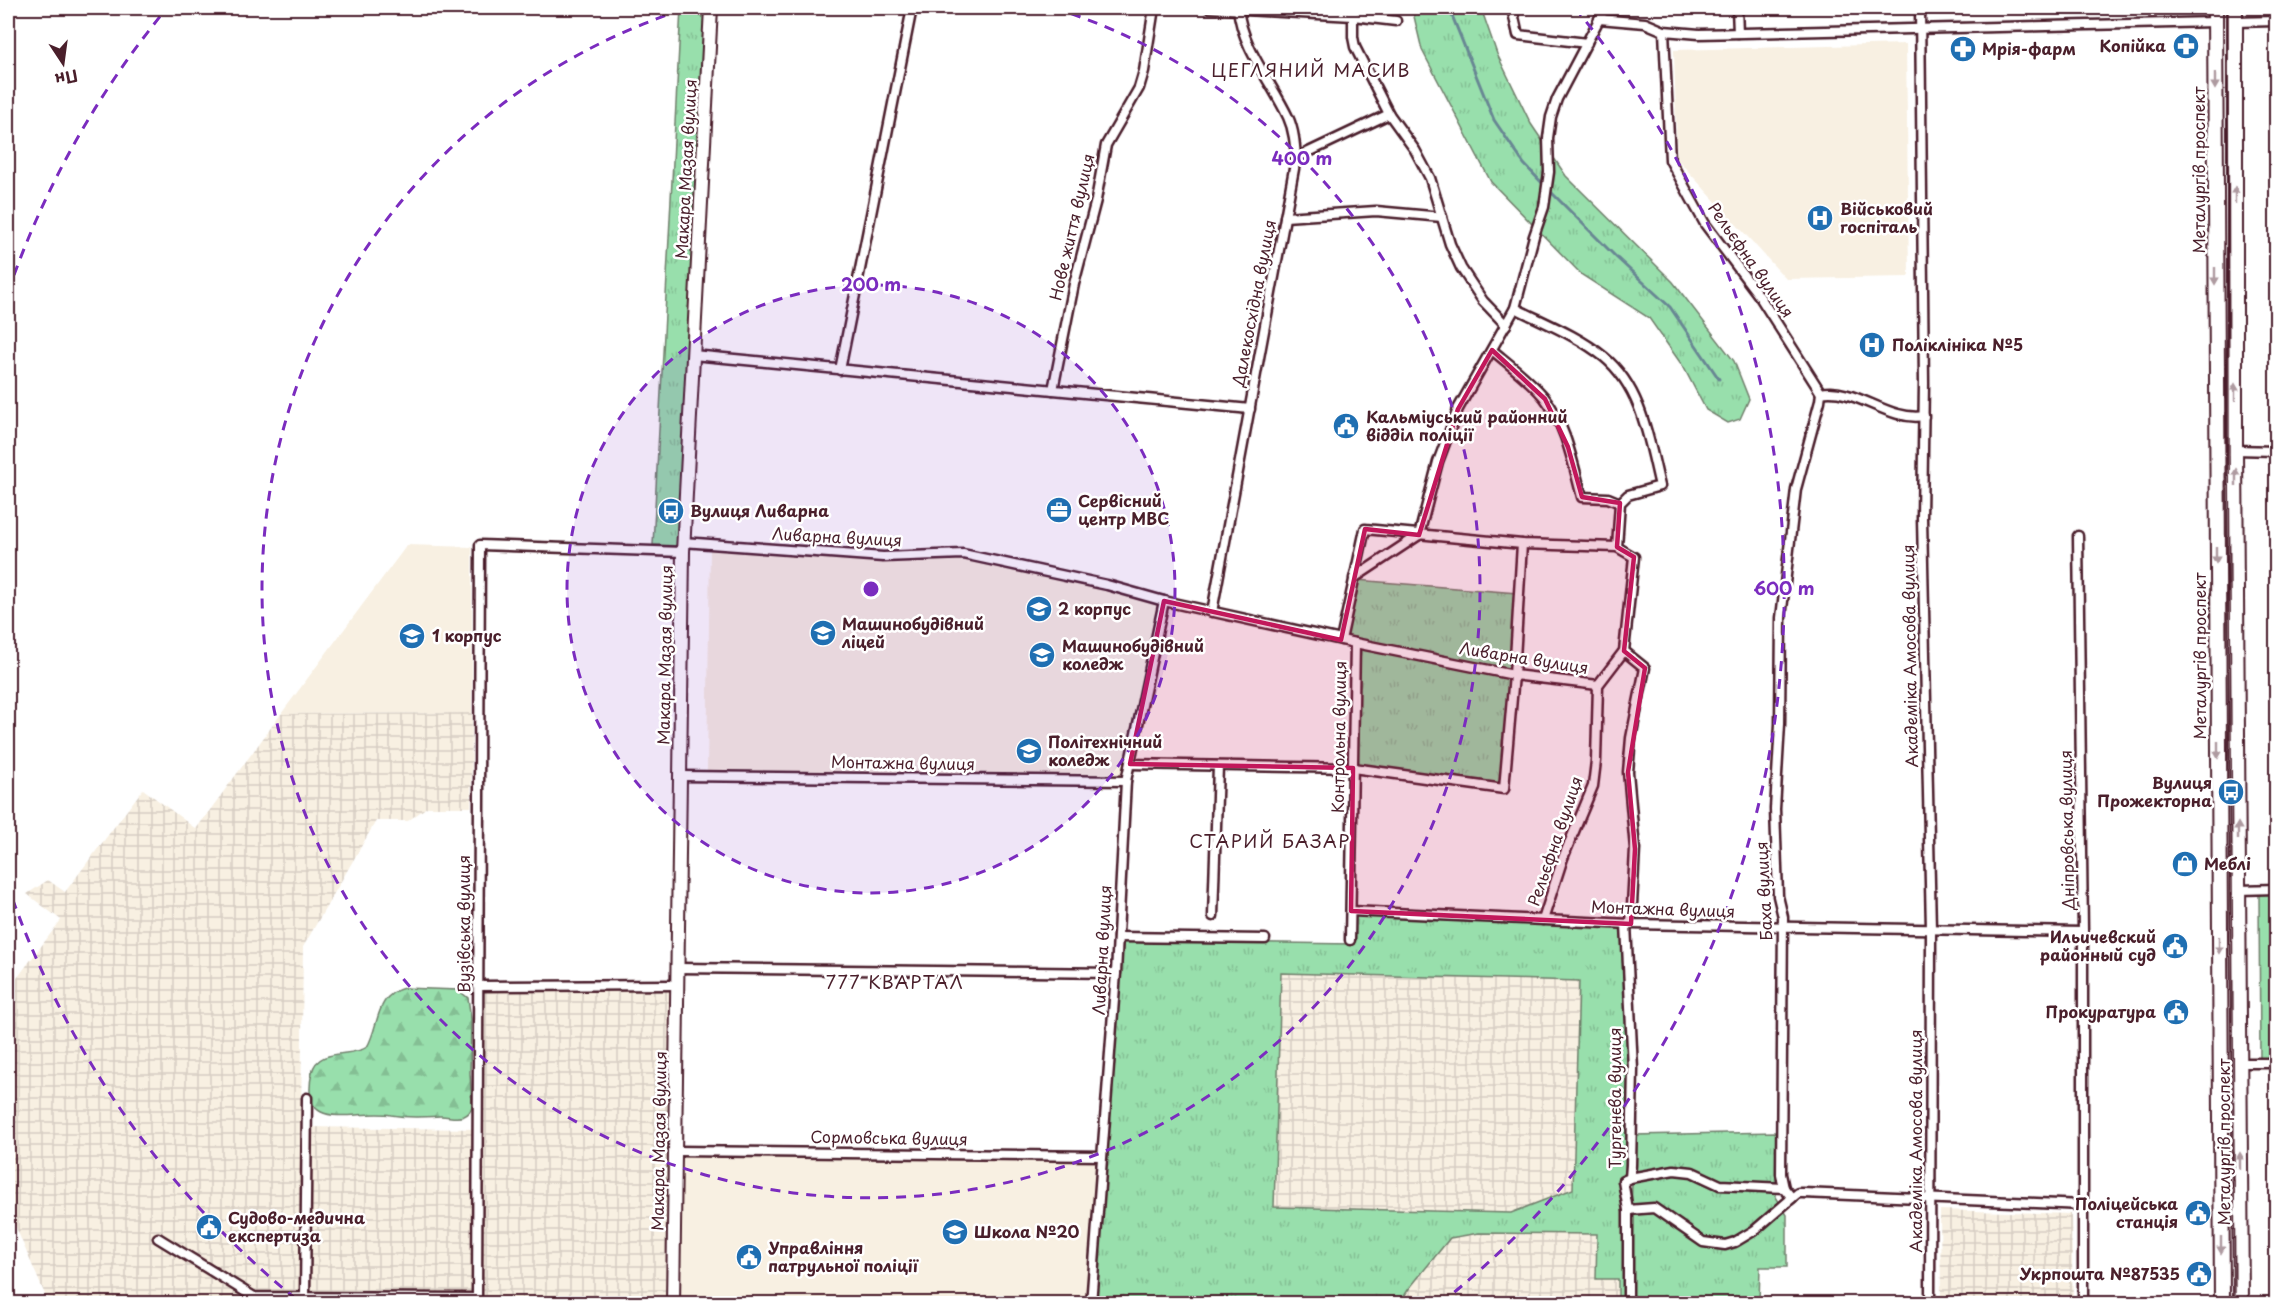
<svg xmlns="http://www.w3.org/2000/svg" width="2284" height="1311" font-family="'Playpen Sans',sans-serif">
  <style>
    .built { fill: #f8f0e2 }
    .industrial { fill: url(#industrial-grid) }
    .grass { fill: url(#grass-tufts); stroke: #717f6c; stroke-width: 1.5; fill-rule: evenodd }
    .forest { fill: url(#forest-firs); stroke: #717f6c; stroke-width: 1.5 }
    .park { fill: #98dfac; stroke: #717f6c; stroke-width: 1.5 }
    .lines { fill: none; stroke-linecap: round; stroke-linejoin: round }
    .stream { stroke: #688793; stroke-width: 3 }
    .minor-casing { stroke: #4a1f2b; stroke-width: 13 }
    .secondary-casing { stroke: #4a1f2b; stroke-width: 16 }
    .primary-casing { stroke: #4a1f2b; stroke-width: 18 }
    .minor { stroke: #fff; stroke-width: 8 }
    .secondary { stroke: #fff; stroke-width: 12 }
    .primary { stroke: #fff; stroke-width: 14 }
    .tram { stroke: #4a1f2b; stroke-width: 1.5 }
    .oneway { fill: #ae9aa0 }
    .marked { fill: #c2185b; fill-opacity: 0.2; stroke: #c2185b; stroke-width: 4.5; stroke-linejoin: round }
    .ring { fill: none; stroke: #7b2cbf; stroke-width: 3; stroke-dasharray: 10 8 }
    .labels { text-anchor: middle; stroke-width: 5; stroke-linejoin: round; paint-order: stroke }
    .poi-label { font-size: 16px; font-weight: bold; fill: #4a1f2b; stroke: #fff; text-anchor: start }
    .street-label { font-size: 16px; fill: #4a1f2b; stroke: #fff }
    .neighbourhood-label { font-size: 18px; letter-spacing: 1.5px; fill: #4a1f2b; stroke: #fff }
    .centre { fill: #7b2cbf; stroke: #fff; stroke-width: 3 }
    .ring-label { font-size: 18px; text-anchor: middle; font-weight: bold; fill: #7b2cbf; stroke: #fff; stroke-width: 5; stroke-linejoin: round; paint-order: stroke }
  </style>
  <defs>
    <pattern id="industrial-grid" width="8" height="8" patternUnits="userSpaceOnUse" patternTransform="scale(1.5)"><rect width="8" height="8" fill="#f8f0e2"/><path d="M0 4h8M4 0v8" fill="none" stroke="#d6cdc2"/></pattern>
    <pattern id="grass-tufts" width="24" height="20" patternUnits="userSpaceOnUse" patternTransform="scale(1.5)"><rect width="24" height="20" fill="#98dfac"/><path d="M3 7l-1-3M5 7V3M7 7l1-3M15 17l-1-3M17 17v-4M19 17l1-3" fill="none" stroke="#84bf94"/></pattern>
    <pattern id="forest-firs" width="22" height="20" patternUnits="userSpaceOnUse" patternTransform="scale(1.5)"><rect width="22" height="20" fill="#98dfac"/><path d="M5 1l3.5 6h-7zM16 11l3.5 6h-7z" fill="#84bf94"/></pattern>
  </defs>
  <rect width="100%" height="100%" fill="#fff"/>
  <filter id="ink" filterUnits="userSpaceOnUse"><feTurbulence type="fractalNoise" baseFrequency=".0167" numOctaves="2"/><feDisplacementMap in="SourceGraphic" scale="12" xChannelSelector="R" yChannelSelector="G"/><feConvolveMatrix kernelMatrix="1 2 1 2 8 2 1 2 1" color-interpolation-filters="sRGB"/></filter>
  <g filter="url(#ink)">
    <g class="built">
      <polygon points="1906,44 1909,277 1786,279 1677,159 1674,50"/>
      <polygon points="407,545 472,547 472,713 281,714"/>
      <polygon points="710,549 882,561 963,559 1106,589 1158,605 1122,777 707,772"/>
      <polygon points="678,1156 1097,1161 1086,1303 676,1304"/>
    </g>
    <g class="industrial">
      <polygon points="472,713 471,807 427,807 408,821 376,821 303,947 301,1127 483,1129 484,991 674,990 670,1303 62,1304 46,1297 8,1209 8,990 61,920 27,894 48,880 65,892 143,789 196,829 281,714"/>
      <polygon points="1280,973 1579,981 1573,1189 1511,1213 1274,1207"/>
      <polygon points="1940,1210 2071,1214 2073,1303 1941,1303"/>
      <polygon points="1479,1233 1597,1234 1618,1279 1618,1303 1400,1304 1408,1290 1450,1238"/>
    </g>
    <g class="grass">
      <polygon points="681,8 708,8 680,546 653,545"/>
      <polygon points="1412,8 1481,8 1497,54 1531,124 1566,176 1673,282 1734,361 1749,399 1740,419 1728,423 1706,410 1684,368 1649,318 1582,275 1491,182 1422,50"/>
      <polygon points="1356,580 1517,593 1512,672 1344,638"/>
      <polygon points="1358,646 1512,677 1502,786 1356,766"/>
      <path d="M1355,915L1622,928L1628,1068L1624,1202V1303H1618V1279H1596L1597,1234L1479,1233L1450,1238L1408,1290L1400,1303L1096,1304L1123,941L1354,944ZM1281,973L1579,981L1573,1189L1511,1213L1274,1207Z"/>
      <polygon points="1776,1132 1776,1197 1787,1215 1787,1267 1760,1267 1759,1303 1632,1304 1631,1210 1634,1135"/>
      <polygon points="289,1302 474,1302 474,1304 287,1304"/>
    </g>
    <path class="forest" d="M404,988L458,990L468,998L471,1019L470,1073L472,1106C471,1111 469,1114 464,1116C457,1119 449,1116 441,1116C424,1117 409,1118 391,1115C357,1108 298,1137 312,1072C318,1047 351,1058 367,1047C379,1027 375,995 404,988Z"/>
    <g class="park">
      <polygon points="2008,8 2192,8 2011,12"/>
      <polygon points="2259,891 2276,891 2276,1061 2260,1061"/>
    </g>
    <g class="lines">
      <g class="stream">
        <polyline points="1449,8 1494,120 1524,164 1544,185"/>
        <polyline points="1549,190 1617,258 1670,307 1719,379"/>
      </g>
      <defs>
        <g id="minor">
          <polyline points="1209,8 1353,16 1396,21"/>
          <polyline points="1353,8 1353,37 1355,47 1389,114 1415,150 1430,178 1450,244 1461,268 1483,301 1506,325"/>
          <polyline points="1512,8 1518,35 1587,43"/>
          <polyline points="1737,8 1738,33"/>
          <polyline points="1920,8 1924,383 1922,518 1931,929 1930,1304"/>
          <polyline points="1599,19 1645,23 1664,31 1699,34 2215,22"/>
          <polyline points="2235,22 2276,21"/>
          <polyline points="1664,31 1670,160 1705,224 1760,297 1821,393"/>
          <polyline points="1296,158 1389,114"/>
          <polyline points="1285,217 1376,211 1442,217"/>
          <path d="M1515,308C1545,323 1578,336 1604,357C1642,388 1649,441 1660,486L1628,495L1620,503L1617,547"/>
          <path d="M1492,350C1510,365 1529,379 1544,397C1566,425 1573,464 1582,497L1608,498L1620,503"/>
          <polyline points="693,355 1250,409"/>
          <polyline points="840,370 912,8"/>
          <polyline points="1053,390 1074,284 1096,200 1106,145 1139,88 1144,71 1154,8"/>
          <path d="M1821,393C1855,386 1888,422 1924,416"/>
          <polyline points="2235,450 2276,451"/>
          <polyline points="1419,535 1438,462 1458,409 1515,308 1534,236 1544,207 1549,172 1548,138 1551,117 1557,99 1605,8"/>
          <polyline points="2078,536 2083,932 2083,1304"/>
          <polyline points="683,542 883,557 963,554 1107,585 1164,601 1355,643 1514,675 1598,685"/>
          <polyline points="1354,578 1419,535"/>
          <path d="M1212,612L1296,158C1295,144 1294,130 1288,117C1271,81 1242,48 1238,8"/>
          <polyline points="1341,640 1365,529 1522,544 1617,547 1634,557 1624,651 1598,685 1596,761 1593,786 1563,858 1543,920"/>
          <polyline points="1624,651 1645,668 1631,738 1628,772 1635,849 1631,924"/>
          <polyline points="1130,764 1353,768 1504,789 1514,675 1522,544"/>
          <polyline points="680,776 1126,781"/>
          <polyline points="2239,890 2276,889"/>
          <polyline points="1351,911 1631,924 2083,932"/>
          <polyline points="1213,916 1218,766"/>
          <polyline points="1626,924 1633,1069 1631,1165 1630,1178 1623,1181 1628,1210 1628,1304"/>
          <polyline points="1118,937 1265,939"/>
          <polyline points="1350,940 1355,643"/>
          <polyline points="677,968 1116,973"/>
          <polyline points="478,986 677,985"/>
          <polyline points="2240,1063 2276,1063"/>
          <polyline points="675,1151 1102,1156"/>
          <polyline points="1630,1178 1674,1170 1692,1172 1720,1185 1784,1188"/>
          <polyline points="1792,1198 1798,1193 1803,1193 2083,1205"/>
          <polyline points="1628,1210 1654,1208 1703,1242 1725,1245 1735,1242 1755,1230 1792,1198 1784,1188 1781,1174 1783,917 1778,896 1775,809 1780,724 1781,618 1796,489 1820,401 1821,393"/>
          <polyline points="158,1238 254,1297 477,1298"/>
          <polyline points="305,1298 307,1098"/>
          <polyline points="477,1304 480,545 683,552"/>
          <polyline points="1091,1304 1116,973 1126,781 1164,601"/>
        </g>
        <polyline id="secondary" points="673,1304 683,552 711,8"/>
        <g id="primary">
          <polyline points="2215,8 2222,1304"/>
          <polyline points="2235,8 2235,450 2241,1304"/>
        </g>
      </defs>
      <use href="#minor" class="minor-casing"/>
      <use href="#secondary" class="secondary-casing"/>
      <use href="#primary" class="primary-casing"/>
      <use href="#minor" class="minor"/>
      <use href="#secondary" class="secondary"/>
      <use href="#primary" class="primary"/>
      <polyline class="tram" points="2228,8 2229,450 2235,1304"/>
    </g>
    <defs><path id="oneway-solid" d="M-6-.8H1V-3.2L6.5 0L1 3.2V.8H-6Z" transform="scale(1.5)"/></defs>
    <g class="oneway">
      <use href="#oneway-solid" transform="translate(2215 81) rotate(90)"/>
      <use href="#oneway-solid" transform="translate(2235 195) rotate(-90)"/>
      <use href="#oneway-solid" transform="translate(2215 276) rotate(90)"/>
      <use href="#oneway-solid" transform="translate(2235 392) rotate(-90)"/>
      <use href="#oneway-solid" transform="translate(2236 477) rotate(-90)"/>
      <use href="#oneway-solid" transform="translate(2216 555) rotate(90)"/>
      <use href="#oneway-solid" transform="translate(2218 750) rotate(90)"/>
      <use href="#oneway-solid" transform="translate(2238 831) rotate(-90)"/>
      <use href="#oneway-solid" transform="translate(2219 945) rotate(90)"/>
      <use href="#oneway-solid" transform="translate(2240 1161) rotate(-90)"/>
      <use href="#oneway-solid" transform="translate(2221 1245) rotate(90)"/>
    </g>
  </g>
  <path class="marked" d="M1492,350L1545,399L1568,447L1582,497L1620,503L1617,547L1634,557L1624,651L1645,668L1628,772L1635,849L1631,924L1351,911L1353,768L1130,764L1164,601L1341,640L1365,529L1419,535L1458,409Z"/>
  <circle cx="871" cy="589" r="304" fill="#7b2cbf" fill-opacity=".12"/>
  <g class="ring">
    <circle cx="871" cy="589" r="304"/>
    <path d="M1054 8A609 609 0 1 1 688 8"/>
    <path d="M296 1299A913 913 0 0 1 8 886M8 292A913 913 0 0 1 167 8M1575 8A913 913 0 0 1 1446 1299"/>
  </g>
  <defs>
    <symbol id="pharmacy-disc" viewBox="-11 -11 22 22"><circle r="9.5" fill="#1f6fb2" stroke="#fff"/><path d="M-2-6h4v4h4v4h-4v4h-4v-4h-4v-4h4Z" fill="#fff"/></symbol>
    <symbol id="hospital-disc" viewBox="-11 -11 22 22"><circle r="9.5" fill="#1f6fb2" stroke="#fff"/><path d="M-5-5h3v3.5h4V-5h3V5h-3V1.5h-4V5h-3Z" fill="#fff"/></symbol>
    <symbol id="civic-disc" viewBox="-11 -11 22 22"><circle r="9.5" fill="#1f6fb2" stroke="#fff"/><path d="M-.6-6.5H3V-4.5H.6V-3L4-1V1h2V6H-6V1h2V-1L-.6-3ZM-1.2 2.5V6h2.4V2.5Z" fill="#fff"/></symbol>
    <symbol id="office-disc" viewBox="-11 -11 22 22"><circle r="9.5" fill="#1f6fb2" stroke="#fff"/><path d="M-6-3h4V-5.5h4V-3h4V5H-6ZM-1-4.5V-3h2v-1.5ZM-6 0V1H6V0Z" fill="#fff"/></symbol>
    <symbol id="bus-disc" viewBox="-11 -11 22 22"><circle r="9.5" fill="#1f6fb2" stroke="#fff"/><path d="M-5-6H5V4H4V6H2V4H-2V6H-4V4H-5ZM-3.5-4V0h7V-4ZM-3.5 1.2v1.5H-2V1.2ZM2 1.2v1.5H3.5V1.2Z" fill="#fff"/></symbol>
    <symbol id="university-disc" viewBox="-11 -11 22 22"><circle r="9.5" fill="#1f6fb2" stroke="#fff"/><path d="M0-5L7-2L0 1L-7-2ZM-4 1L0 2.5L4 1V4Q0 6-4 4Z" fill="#fff"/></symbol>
    <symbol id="shop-disc" viewBox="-11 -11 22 22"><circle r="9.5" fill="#1f6fb2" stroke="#fff"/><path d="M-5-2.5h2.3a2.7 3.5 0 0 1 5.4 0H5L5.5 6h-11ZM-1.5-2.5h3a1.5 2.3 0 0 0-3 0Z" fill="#fff"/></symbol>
    <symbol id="school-disc" viewBox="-11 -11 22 22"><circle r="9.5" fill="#1f6fb2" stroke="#fff"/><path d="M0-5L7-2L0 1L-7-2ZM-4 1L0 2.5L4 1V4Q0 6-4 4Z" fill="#fff"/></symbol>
  </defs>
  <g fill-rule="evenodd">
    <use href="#pharmacy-disc" x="2171" y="31" width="30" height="30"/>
    <use href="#pharmacy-disc" x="1948" y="34" width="30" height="30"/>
    <use href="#hospital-disc" x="1805" y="203" width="30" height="30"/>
    <use href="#hospital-disc" x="1857" y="330" width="30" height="30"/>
    <use href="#civic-disc" x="1331" y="411" width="30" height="30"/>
    <use href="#office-disc" x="1044" y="495" width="30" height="30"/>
    <use href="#bus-disc" x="656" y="496" width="30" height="30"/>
    <use href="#university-disc" x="1024" y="594" width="30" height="30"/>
    <use href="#university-disc" x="808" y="618" width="30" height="30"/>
    <use href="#university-disc" x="397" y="621" width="30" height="30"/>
    <use href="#university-disc" x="1027" y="640" width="30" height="30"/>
    <use href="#university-disc" x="1014" y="736" width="30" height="30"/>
    <use href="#bus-disc" x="2216" y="777" width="30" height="30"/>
    <use href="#shop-disc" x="2170" y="849" width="30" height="30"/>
    <use href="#civic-disc" x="2160" y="931" width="30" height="30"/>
    <use href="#civic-disc" x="2161" y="997" width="30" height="30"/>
    <use href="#civic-disc" x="2183" y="1198" width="30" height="30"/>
    <use href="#civic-disc" x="194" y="1212" width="30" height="30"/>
    <use href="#school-disc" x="940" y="1217" width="30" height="30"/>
    <use href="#civic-disc" x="734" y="1242" width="30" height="30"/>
    <use href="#civic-disc" x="2184" y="1259" width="30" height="30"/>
  </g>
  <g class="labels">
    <g class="poi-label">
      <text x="2166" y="52" text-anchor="end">Копійка</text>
      <text x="1982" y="55">Мрія-фарм</text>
      <text x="1840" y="215">Військовий<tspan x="1840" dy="18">госпіталь</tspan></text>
      <text x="1892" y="351">Поліклініка №5</text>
      <text x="1366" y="423">Кальміуський районний<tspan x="1366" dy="18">відділ поліції</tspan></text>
      <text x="1078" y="507">Сервісний<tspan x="1078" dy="18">центр МВС</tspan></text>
      <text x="690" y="517">Вулиця Ливарна</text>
      <text x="1058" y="615">2 корпус</text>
      <text x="842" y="630">Машинобудівний<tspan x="842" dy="18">ліцей</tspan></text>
      <text x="432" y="642">1 корпус</text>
      <text x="1062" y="652">Машинобудівний<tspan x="1062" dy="18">коледж</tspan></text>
      <text x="1048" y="748">Політехнічний<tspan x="1048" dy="18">коледж</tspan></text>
      <text x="2212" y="789" text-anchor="end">Вулиця<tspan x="2212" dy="18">Прожекторна</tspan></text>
      <text x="2204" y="870">Меблі</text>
      <text x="2156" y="943" text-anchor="end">Ильичевский<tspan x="2156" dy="18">районный суд</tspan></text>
      <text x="2156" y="1018" text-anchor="end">Прокуратура</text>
      <text x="2178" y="1210" text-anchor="end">Поліцейська<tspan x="2178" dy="18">станція</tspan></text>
      <text x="228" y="1224">Судово-медична<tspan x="228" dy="18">експертиза</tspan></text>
      <text x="974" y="1238">Школа №20</text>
      <text x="768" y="1254">Управління<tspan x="768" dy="18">патрульної поліції</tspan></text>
      <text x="2180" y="1280" text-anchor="end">Укрпошта №87535</text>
    </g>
    <g class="street-label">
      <text transform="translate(686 169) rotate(-87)" y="6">Макара Мазая вулиця</text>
      <text transform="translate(2199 170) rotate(-90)" y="6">Металургів проспект</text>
      <text transform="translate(1072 227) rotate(-77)" y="6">Нове життя вулиця</text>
      <text transform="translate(1751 260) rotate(55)" y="6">Рельєфна вулиця</text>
      <text transform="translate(1254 303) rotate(-79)" y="6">Далекосхідна вулиця</text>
      <text transform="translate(837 537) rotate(3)" y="6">Ливарна вулиця</text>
      <text transform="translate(665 655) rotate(-89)" y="6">Макара Мазая вулиця</text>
      <text transform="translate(1910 656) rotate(-91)" y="6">Академіка Амосова вулиця</text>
      <text transform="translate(2200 656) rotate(-90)" y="6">Металургів проспект</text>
      <text transform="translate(1524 658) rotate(9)" y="6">Ливарна вулиця</text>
      <text transform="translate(1339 737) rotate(-89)" y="6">Контрольна вулиця</text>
      <text transform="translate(903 763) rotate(1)" y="6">Монтажна вулиця</text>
      <text transform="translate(2067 830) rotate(-91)" y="6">Дніпровська вулиця</text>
      <text transform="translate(1555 841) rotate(-71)" y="6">Рельєфна вулиця</text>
      <text transform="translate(1764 891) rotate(-93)" y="6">Баха вулиця</text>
      <text transform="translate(1663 909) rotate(2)" y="6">Монтажна вулиця</text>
      <text transform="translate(464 924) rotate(-90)" y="6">Вузівська вулиця</text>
      <text transform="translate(1102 950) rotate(-87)" y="6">Ливарна вулиця</text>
      <text transform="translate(1615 1098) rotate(-90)" y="6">Тургенєва вулиця</text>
      <text transform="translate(889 1138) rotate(1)" y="6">Сормовська вулиця</text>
      <text transform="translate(659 1141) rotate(-89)" y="6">Макара Мазая вулиця</text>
      <text transform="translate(1916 1141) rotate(-90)" y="6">Академіка Амосова вулиця</text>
      <text transform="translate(2224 1142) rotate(-90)" y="6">Металургів проспект</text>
    </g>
    <g class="neighbourhood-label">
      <text x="1311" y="77">ЦЕГЛЯНИЙ МАСИВ</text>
      <text x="1270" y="848">СТАРИЙ БАЗАР</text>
      <text x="895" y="989">777 КВАРТАЛ</text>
    </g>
  </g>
  <circle cx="871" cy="589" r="9" class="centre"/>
  <g class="ring-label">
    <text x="1302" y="165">400 m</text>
    <text x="871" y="291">200 m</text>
    <text x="1784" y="595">600 m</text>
  </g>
  <rect width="2284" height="1311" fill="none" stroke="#fff" stroke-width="30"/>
  <rect x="15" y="15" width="2254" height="1281" fill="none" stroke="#4a1f2b" stroke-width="2" filter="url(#ink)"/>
  <g transform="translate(63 63) rotate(167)" stroke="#ffffff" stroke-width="4.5" paint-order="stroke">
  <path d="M0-4.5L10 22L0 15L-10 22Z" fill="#4a1f2b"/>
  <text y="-9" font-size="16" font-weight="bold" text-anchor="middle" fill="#4a1f2b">Пн</text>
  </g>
</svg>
